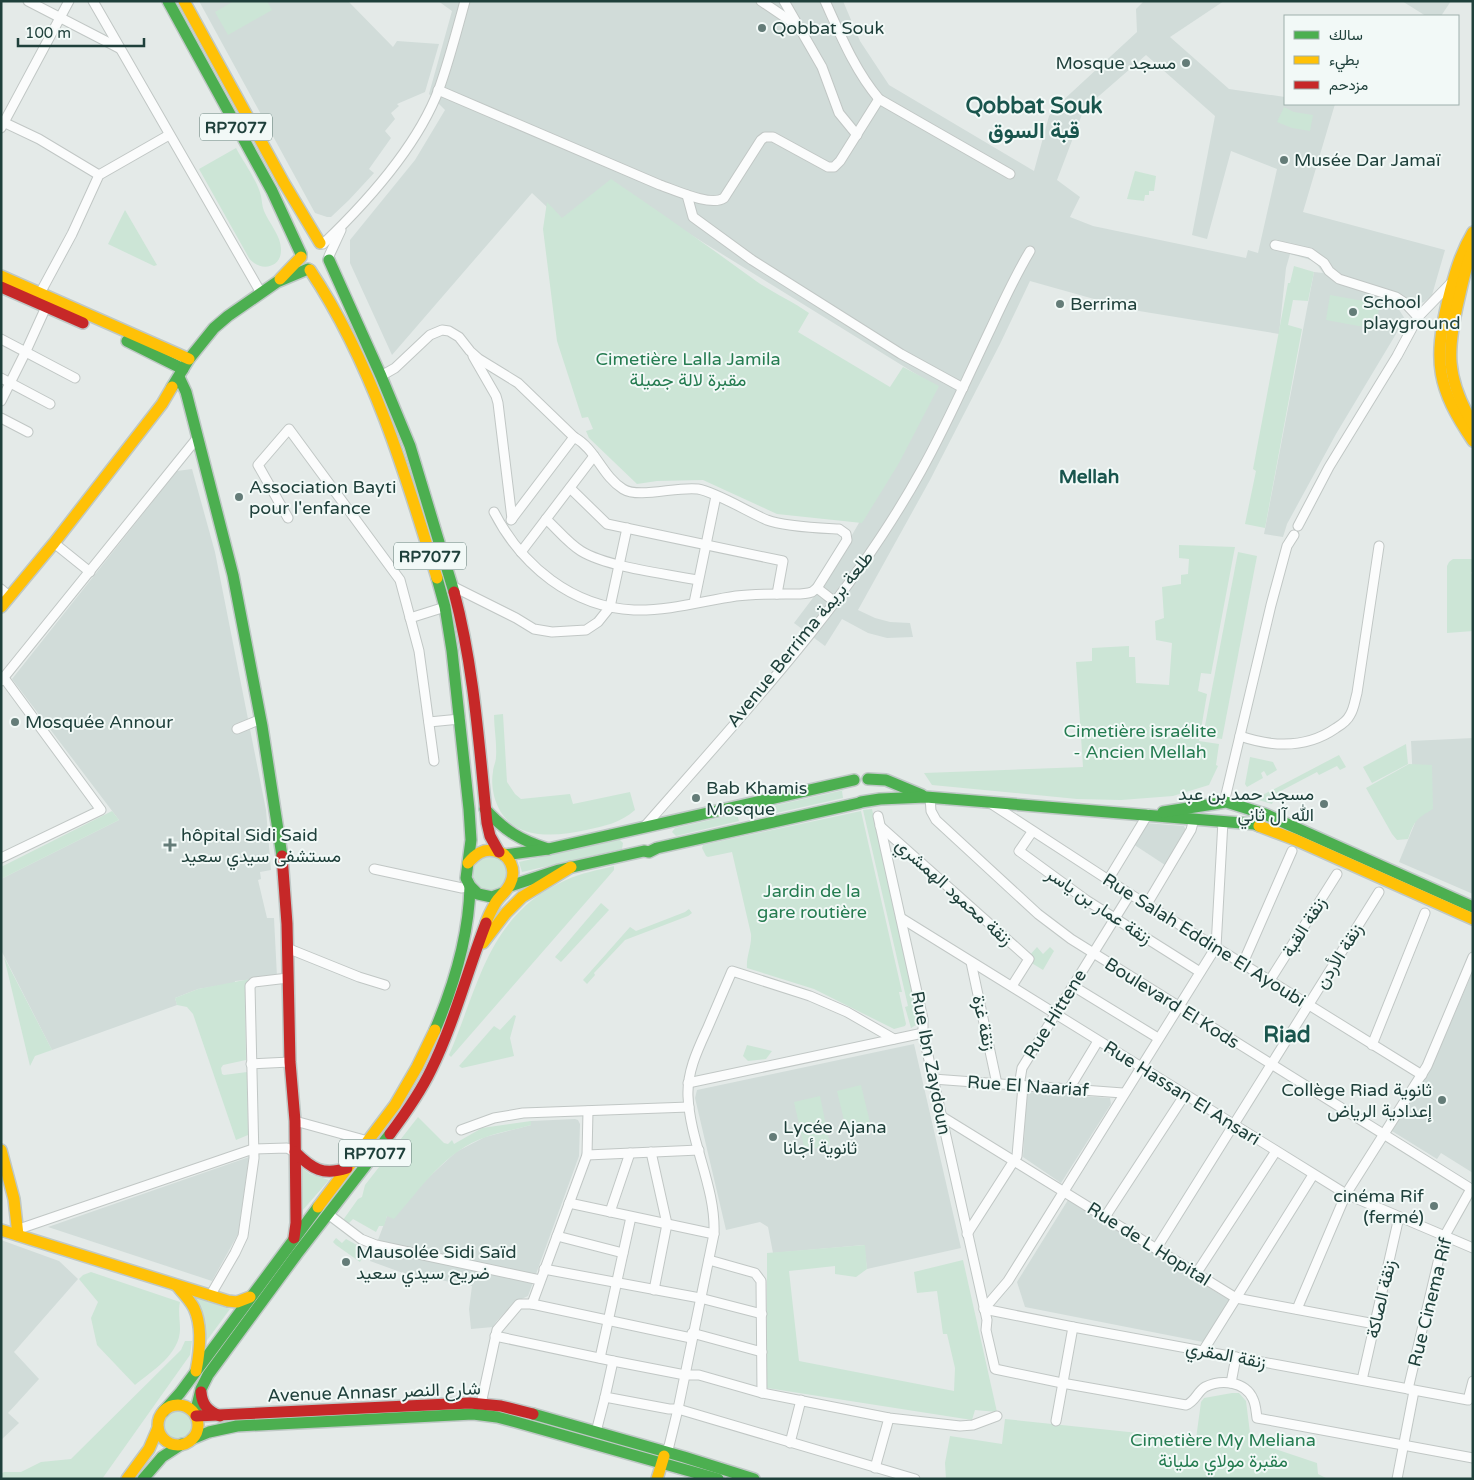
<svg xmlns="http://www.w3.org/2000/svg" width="1474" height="1480" font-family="'Varela Round',Vazirmatn,sans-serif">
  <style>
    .built { fill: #d1dcd9; fill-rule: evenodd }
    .green { fill: #cce5d6 }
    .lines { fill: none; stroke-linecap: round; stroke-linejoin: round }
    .street-casing { stroke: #c1c7c5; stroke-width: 11 }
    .fast-casing { stroke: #bfc8c6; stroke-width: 14 }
    .slow-casing { stroke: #bfc8c6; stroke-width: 14 }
    .jam-casing { stroke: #bfc8c6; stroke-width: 14 }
    .street { stroke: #fbfcfc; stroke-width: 9 }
    .fast { stroke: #4caf50; stroke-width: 11 }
    .slow { stroke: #ffc107; stroke-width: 11 }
    .jam { stroke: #c62828; stroke-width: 11 }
    .poi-dot { fill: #647c78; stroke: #f2f9f7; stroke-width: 2 }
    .labels { text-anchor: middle; stroke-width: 4; stroke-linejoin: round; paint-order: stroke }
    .shield { fill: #f2f9f7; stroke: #5e7873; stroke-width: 1 }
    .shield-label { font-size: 16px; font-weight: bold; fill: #1f403b }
    .poi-label { font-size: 18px; fill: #1f403b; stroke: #f2f9f7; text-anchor: start }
    .park-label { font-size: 18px; fill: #257c51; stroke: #f2f9f7 }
    .street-label { font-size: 18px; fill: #1f403b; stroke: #f2f9f7 }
    .neighbourhood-label { font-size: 19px; font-weight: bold; fill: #19554d; stroke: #f2f9f7 }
    .district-label { font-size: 22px; font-weight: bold; fill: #19554d; stroke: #f2f9f7 }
  </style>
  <rect width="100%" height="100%" fill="#e4eae8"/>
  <g class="built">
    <polygon points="199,1 348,1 393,47 397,41 439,44 425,92 397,104 399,106 391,113 395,119 385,131 391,138 369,169 374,173 349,200 331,217 327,217 315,213"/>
    <path d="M438,1H843L860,41L889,85L1034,171L1049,116L1059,104L1137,32L1136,9L1144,1H1224L1170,37L1229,89L1285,97V104H1335L1303,212L1445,250L1432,295L1424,302L1418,304L1394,302L1405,319L1336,434L1287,524L1283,537L1264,534L1314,272L1323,273L1316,263L1311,260L1290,254L1286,268L1279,334L1133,310L1030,281L1000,344L930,480L858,610L875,618L890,622L910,623L913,637L887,638L868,633L842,619L825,646L794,623L825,582L937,387L612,186L564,223L532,193L392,355L350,263V240L415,160L445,110L429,94L452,11ZM1146,55L1215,116L1192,235L1207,239L1231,151L1277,169L1258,253L1248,250L1246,258L1093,226L1070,217L1080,197L1057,180L1084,109Z"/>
    <polygon points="1402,1 1451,1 1441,16 1426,16"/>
    <polygon points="192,469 215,552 266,810 271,870 260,872 261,879 258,880 267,918 274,918 277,977 235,981 235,983 198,989 175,998 177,1005 52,1050 1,950 1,879 119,820 12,679 177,471"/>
    <polygon points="1473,738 1473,894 1399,862 1415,823 1411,741"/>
    <polygon points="1145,823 1184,826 1186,830 1165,865 1133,844"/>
    <polygon points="1473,971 1473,1173 1441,1153 1437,1159 1392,1131 1431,1069"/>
    <polygon points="914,1044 961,1248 867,1269 864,1245 773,1253 768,1227 760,1222 726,1230 695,1098 697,1090"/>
    <polygon points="1027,1092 1110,1098 1111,1104 1061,1183 1023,1157"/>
    <polygon points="575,1119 578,1120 580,1124 579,1156 528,1296 513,1303 496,1322 493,1327 471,1329 469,1309 472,1286 403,1273 370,1261 387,1216 456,1152 485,1137 531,1125 531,1121"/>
    <polygon points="249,1157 238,1234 212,1281 48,1227"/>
    <polygon points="1068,1200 1229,1300 1203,1342 1025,1307 1017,1282"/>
    <polygon points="1,1240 59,1261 78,1279 14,1352 39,1379 8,1413 19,1423 1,1440"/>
  </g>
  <g class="green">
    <polygon points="234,1 267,1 272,10 228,35 215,12"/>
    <polygon points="1284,107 1294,112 1313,115 1310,131 1292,128 1277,122"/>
    <path d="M236,148C243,161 258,182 261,196C262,201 262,206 264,211C269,223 281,236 281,249C282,269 259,272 249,258L199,169Z"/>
    <polygon points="1135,171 1156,176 1154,191 1149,191 1149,195 1145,195 1144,201 1127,199"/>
    <path d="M611,179C660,212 708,246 756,281C773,293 792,301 809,313L798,332L890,387L903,367L939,386L899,463L862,523L777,514L703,480L657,481L637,484L589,438L586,431L593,429L588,417L582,418L557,341L543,229L547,202L562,218Z"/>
    <polygon points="125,210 157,265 154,266 108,244"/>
    <polygon points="1294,266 1314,272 1308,301 1293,300 1288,325 1302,329 1265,528 1245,524 1256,471 1253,469 1288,283 1290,283"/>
    <polygon points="1330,295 1380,304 1375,329 1326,320"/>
    <polygon points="1179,545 1235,547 1211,674 1201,673 1198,691 1207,694 1199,741 1219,744 1216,765 1218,766 1209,785 1173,796 1121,800 1077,799 932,785 924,773 1083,767 1076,662 1092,661 1092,648 1129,646 1129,657 1135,657 1136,683 1169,685 1172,643 1156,640 1155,621 1164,618 1162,587 1181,584 1181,575 1188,574 1189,559 1179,558"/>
    <polygon points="1238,552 1257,556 1222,739 1203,736"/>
    <polygon points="1453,559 1473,559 1473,572 1471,572 1473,578 1473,631 1447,633 1447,566 1449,562"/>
    <path d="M503,714L507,782L515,794L521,799L570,794L573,804L630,792L635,810C620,823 605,826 586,830C554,837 510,841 496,802C493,794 491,781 493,772C493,767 496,762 496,757C497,743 494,728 494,715Z"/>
    <polygon points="1406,744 1408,764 1372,783 1363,767"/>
    <polygon points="1339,755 1346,767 1340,770 1337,766 1319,775 1317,772 1277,793 1272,804 1255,799"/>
    <polygon points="1250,757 1273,762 1277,770 1267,776 1264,771 1261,773 1263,778 1247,787 1245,784"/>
    <path d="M1409,764L1432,765L1433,809C1416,819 1415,820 1408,839L1397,840L1392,834L1366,788Z"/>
    <polygon points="844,790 842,791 843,798 754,818 751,811"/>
    <polygon points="872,809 918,1017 916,1025 911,1028 905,1007 908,1006 863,810"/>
    <polygon points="112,811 119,820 1,879 1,867"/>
    <path d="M861,811L902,992H899L906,1024L905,1026L894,1029L814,989L747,968C746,956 752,946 751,934L732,852L708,857L706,856L702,848L703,845Z"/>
    <polygon points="737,814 739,821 676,836 672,832 675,828"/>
    <polygon points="619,839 623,843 622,849 522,872 519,862"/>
    <circle cx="490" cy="874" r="17"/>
    <path d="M614,866V870L451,1057L449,1055C479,986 488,914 566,880C581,873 598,870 614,866Z"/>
    <polygon points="601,903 609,910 561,962 555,957"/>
    <polygon points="689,909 692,913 688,916 625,940 594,973 595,975 587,984 583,980 630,927 636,931 685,912"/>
    <polygon points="1037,947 1043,954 1050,947 1054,951 1043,970 1030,962 1029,956"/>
    <polygon points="4,957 52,1050 35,1056 30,1066"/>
    <polygon points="250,979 245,987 246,1060 223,1065 221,1068 222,1074 224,1075 247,1072 248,1135 236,1140 193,1014 187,1007 177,1005 175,998 198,989"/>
    <polygon points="514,1015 516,1016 510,1038 514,1056 462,1068 459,1066 494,1026 500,1030"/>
    <polygon points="747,1045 772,1051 766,1059 748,1061 743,1056"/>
    <polygon points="861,1085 871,1127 847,1133 837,1091"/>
    <polygon points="820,1096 830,1145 805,1151 794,1102"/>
    <path d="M418,1117L444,1143L448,1144L452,1140L454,1144L482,1128L531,1121V1125C517,1129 501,1132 486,1137C446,1150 421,1188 394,1219L387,1216L384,1226H379L376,1232L353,1219L348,1224L343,1220L358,1199L362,1197L365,1185Z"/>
    <polygon points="299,1166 310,1174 329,1180 302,1211"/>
    <polygon points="336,1238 342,1243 346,1239 366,1250 360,1262 336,1245 333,1242"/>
    <polygon points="865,1245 867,1269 856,1277 835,1274 835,1266 789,1271 799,1361 954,1391 955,1368 947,1334 943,1334 937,1291 917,1293 914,1272 963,1260 997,1412 975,1410 972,1420 767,1388 767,1253"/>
    <path d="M91,1272L180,1302C178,1311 180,1319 180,1329C180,1354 152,1371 135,1385L97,1345L91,1318L98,1302L79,1279L83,1275Z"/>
    <polygon points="195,1297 230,1309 205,1343 194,1299"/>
    <polygon points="185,1341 192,1341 190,1355 102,1479 1,1479 1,1474 4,1472 21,1472 41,1462 71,1459 181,1350"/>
    <polygon points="1232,1393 1239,1393 1246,1401 1251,1441 1317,1463 1318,1474 1328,1479 946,1479 945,1463 950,1436 1002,1444 1005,1419 1196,1439 1201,1402 1204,1398"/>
    <circle cx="178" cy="1425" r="14"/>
  </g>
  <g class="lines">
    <defs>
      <g id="street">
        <polyline points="28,1 119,48"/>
        <polyline points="93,1 261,293"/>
        <polyline points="761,1 798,26"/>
        <polyline points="784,1 822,67 839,113 857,135"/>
        <path d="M825,1C840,34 855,71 879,99L1010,174"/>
        <path d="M438,90L660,185C675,190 711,207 724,198L761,140L765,137H773L828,167H834L840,161L879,99"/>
        <polyline points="1,121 39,139 99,175"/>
        <polyline points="1,128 69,1"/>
        <polyline points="687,195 693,217 752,260 901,354 963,388"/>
        <path d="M323,244C367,202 417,147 439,89C449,61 457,30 465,1"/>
        <polyline points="1275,245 1310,253 1324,263 1329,271 1339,279 1396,297 1405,303 1418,317"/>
        <polyline points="329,256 341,230"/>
        <polyline points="38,297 72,234 99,175 169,135"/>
        <polyline points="1,339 75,378"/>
        <polyline points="473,356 496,396 498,403 512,519"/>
        <path d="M381,376L395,368L430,335L442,330L449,331L459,337L470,351L479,359L518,383L574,437C596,449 602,476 623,489C639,499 677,486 698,489C716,492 748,512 767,520C785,527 820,528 839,529L846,534L847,540L817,588L812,592C804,595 794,594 786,594C769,594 753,594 736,596C703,601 669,611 634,610C572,607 522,566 494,512"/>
        <polyline points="1,378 50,404"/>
        <polyline points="1,401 26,351 46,307"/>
        <polyline points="1,418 28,432"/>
        <polyline points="570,488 607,524 783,561 777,594"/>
        <polyline points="288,518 258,465 289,429 400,580 419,651 434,761"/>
        <path d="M546,519C557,529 568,543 581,551C607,567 666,574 698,580"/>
        <polyline points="511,520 574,437"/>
        <polyline points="1298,526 1329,467 1397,356 1418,317 1450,284"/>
        <polyline points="54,543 90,572"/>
        <polyline points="521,552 594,456"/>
        <polyline points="452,586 516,618 534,629 552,632 586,630 598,622 610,607 627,528"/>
        <polyline points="817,588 835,602"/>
        <polyline points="1,589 10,597"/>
        <polyline points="694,603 716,496"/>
        <polyline points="410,618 445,607"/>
        <polyline points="1,681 198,437"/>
        <polyline points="429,722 460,719"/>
        <polyline points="237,729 261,719"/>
        <path d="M1240,736C1272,747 1306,749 1336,728C1341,725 1347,721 1350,715C1354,709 1355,700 1357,693L1379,546"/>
        <polyline points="930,797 931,811 936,820 1038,914 1071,939 1473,1190"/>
        <polyline points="990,803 1130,894 1422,1075"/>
        <polyline points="1224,803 1271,605 1287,546 1294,535"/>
        <path d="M878,816L923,1019V1033L987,1320L986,1330L995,1369L1062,1383L1186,1405C1195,1402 1197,1392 1205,1387C1221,1379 1245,1381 1253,1399C1256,1405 1256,1412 1257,1418L1473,1458"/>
        <path d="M645,826C743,714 848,603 921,471C947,425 968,376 991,328C1003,302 1015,276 1030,251"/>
        <polyline points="880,826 1029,959 1012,986"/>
        <polyline points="1032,832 1019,851 1086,900 1200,972"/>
        <polyline points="1,858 101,810 4,678"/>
        <polyline points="374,869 462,888 470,886"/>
        <polyline points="1108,880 1148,814"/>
        <polyline points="1147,904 1191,830 1194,819"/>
        <polyline points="901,918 1346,1194 1473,1248"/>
        <polyline points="287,948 359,977 385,985"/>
        <polyline points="971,962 997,1084"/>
        <polyline points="1243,963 1292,851"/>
        <polyline points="1270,980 1337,874"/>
        <polyline points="1073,986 1158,1038"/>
        <polyline points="1372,1045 1425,913"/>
        <polyline points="251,1064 290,1062"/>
        <polyline points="933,1079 1123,1093"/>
        <polyline points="688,1083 923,1033"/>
        <polyline points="1019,1086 1022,1068 1130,894"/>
        <polyline points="1069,1089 1098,1041"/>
        <polyline points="941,1116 1236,1298 1375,1324"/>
        <polyline points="295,1121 368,1141"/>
        <polyline points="461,1130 494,1118 523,1113 689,1107"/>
        <polyline points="651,1152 667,1224 654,1290"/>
        <polyline points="587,1155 699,1150"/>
        <polyline points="569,1203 714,1234"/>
        <polyline points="610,1212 630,1153"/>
        <polyline points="328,1214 361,1239 376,1245 540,1280"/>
        <polyline points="1105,1217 1184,1096"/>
        <polyline points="19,1229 253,1149 287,1148 295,1152"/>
        <polyline points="967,1234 1017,1156 1023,1086"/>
        <polyline points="557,1236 623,1253"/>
        <polyline points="1156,1249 1379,892"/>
        <polyline points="709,1260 755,1273 761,1281 762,1393"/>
        <polyline points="544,1269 700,1298 762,1314"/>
        <polyline points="1196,1274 1276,1151"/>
        <polyline points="210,1296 235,1253 243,1236 254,1158 250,986 254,982 288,978"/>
        <polyline points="532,1304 587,1155 588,1111"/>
        <polyline points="984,1309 1008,1281 1216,947 1223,821"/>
        <polyline points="984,1309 1073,1327 1468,1400 1473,1381"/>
        <polyline points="1297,1309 1346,1194 1427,1066 1473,957"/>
        <polyline points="692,1333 762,1352"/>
        <polyline points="495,1336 613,1361 685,1375 699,1375 762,1393 889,1418 960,1426 973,1425 997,1416"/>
        <polyline points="1203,1351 1313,1175"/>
        <polyline points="600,1358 631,1217"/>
        <polyline points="613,1361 605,1397 669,1409 678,1409 915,1479"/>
        <polyline points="1362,1380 1399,1217"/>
        <polyline points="1231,1383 1236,1357"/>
        <polyline points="1408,1389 1444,1237 1471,1189"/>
        <polyline points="481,1404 497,1330 519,1304 532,1304 691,1338"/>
        <polyline points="1056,1421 1073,1327"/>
        <polyline points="596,1432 605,1397"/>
        <polyline points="790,1443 801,1400"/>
        <path d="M665,1452L669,1446L678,1409L714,1234C716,1187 690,1143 688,1096C687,1071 698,1049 708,1027C716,1008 724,990 732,971L810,996L847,1012L894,1039"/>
        <polyline points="875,1468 889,1418"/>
        <polyline points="1397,1479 1414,1391"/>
      </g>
      <g id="fast">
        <polyline points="168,1 272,191 301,254"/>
        <polyline points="329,260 381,376 410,446 454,592"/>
        <polyline points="127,341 183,369"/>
        <polyline points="179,377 186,392 233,575 262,726 282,856"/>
        <polyline points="172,387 189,359 214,328 228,316 277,282 308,269"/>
        <polyline points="437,578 445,607 452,651 469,809 471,840 466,878 470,886 478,894 492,897 503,893"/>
        <polyline points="868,779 886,780 922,795"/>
        <polyline points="861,802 880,799 926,797 1254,824 1259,826"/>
        <path d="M485,809C505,831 520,840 548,849"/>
        <polyline points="1163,812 1226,802 1265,814 1473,907"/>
        <polyline points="504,855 548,849 854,780"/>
        <polyline points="510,886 559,870 644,851 649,852 657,848 859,803"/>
        <path d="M435,1030C454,985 469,936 470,886"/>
        <polyline points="163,1412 180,1393 318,1207"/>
        <polyline points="195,1414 201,1389 208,1375 297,1254 390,1134"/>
        <polyline points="533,1414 684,1457 754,1479"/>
        <polyline points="192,1439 209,1432 237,1426 473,1414 497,1417 516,1422 718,1479"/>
        <polyline points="143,1479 162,1457 182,1444"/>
      </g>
      <g id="slow">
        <polyline points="184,1 284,183 320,243"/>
        <path d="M1473,232C1460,254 1454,276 1448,300C1433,362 1437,388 1473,441"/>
        <path d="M1473,249C1466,264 1463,281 1459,298C1447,349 1445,377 1473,424"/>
        <path d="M310,270C372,363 405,472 437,578"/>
        <polyline points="1,276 189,359"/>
        <polyline points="280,279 301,257"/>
        <polyline points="1,607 54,543 162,404 172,387"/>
        <polyline points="1259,826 1296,840 1473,919"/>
        <path d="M468,863C475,855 483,848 495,851C510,854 517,870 510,884C507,891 500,896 496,902C492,909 488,916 486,923"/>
        <polyline points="483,943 506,913 522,897 571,867"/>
        <polyline points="1,1150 14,1199 18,1235"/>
        <polyline points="318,1207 395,1105 417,1067 435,1030"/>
        <polyline points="1,1230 228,1301 237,1302 250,1297"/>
        <path d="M177,1286C183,1293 190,1300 194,1308C203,1327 200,1351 196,1371"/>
        <circle cx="178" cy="1425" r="20"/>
        <polyline points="127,1479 149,1449 158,1428"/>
        <polyline points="657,1479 664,1456"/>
      </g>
      <g id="jam">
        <polyline points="1,287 83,323"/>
        <path d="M454,592C474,667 479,745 487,823L490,836L499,852"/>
        <polyline points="282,856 287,924 290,1062 295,1121 296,1223 294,1238"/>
        <path d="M390,1134C405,1114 420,1093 431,1070C454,1023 467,972 486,923"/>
        <path d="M295,1152C312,1169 323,1176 347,1168"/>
        <path d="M201,1392C202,1405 208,1411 220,1416"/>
        <polyline points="196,1416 470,1403 501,1406 533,1414"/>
      </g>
    </defs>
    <use href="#street" class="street-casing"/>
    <use href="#fast" class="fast-casing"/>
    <use href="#slow" class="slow-casing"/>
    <use href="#jam" class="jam-casing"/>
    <use href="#street" class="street"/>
    <use href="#fast" class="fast"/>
    <use href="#slow" class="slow"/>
    <use href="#jam" class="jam"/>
  </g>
  <g class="poi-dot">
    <circle cx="762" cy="28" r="5"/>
    <circle cx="1186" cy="63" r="5"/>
    <circle cx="1284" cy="160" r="5"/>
    <circle cx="1060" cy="304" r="5"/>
    <circle cx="1353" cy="312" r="5"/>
    <circle cx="239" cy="497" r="5"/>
    <circle cx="15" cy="722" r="5"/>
    <circle cx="696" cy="798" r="5"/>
    <circle cx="1324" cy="804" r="5"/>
    <path d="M167.5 837.5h5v5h5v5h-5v5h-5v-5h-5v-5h5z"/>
    <circle cx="1442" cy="1100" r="5"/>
    <circle cx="773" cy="1137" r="5"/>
    <circle cx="1434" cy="1206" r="5"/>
    <circle cx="346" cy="1262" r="5"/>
  </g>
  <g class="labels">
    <g class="shield">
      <rect x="200" y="113.5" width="72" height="27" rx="4"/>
      <rect x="394" y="542.5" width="72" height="27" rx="4"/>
      <rect x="339" y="1139.5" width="72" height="27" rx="4"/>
    </g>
    <g class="shield-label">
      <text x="236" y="133">RP7077</text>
      <text x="430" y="562">RP7077</text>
      <text x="375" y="1159">RP7077</text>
    </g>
    <g class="poi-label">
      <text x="772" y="34">Qobbat Souk</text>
      <text x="1176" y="69" text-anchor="end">Mosque مسجد</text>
      <text x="1294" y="166">Musée Dar Jamaï</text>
      <text x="1363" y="308">School<tspan x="1363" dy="21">playground</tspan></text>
      <text x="1070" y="310">Berrima</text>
      <text x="249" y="493">Association Bayti<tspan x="249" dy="21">pour l'enfance</tspan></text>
      <text x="25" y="728">Mosquée Annour</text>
      <text x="706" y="794">Bab Khamis<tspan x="706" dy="21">Mosque</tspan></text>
      <text x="1314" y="800" text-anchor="end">مسجد حمد بن عبد<tspan x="1314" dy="21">الله آل ثاني</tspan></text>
      <text x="181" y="841">hôpital Sidi Said<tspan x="181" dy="21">مستشفى سيدي سعيد</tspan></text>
      <text x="1432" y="1096" text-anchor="end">Collège Riad ثانوية<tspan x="1432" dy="21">إعدادية الرياض</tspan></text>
      <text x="783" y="1133">Lycée Ajana<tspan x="783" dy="21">ثانوية أجانا</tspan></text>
      <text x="1424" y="1202" text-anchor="end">cinéma Rif<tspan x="1424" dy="21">(fermé)</tspan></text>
      <text x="356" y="1258">Mausolée Sidi Saïd<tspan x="356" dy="21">ضريح سيدي سعيد</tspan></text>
    </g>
    <g class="park-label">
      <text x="688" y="365">Cimetière Lalla Jamila<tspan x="688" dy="21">مقبرة لالة جميلة</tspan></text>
      <text x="1140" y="737">Cimetière israélite<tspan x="1140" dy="21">- Ancien Mellah</tspan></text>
      <text x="812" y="897">Jardin de la<tspan x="812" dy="21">gare routière</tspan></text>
      <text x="1223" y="1446">Cimetière My Meliana<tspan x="1223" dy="21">مقبرة مولاي مليانة</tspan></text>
    </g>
    <g class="street-label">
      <text transform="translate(800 639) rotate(-51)" y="6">Avenue Berrima طلعة بريمة</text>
      <text transform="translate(954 892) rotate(42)" y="6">زنقة محمود الهمشري</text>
      <text transform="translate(1099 906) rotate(34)" y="6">زنقة عمار بن ياسر</text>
      <text transform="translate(1304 927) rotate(-58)" y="6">زنقة القبة</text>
      <text transform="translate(1204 940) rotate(32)" y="6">Rue Salah Eddine El Ayoubi</text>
      <text transform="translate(1339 956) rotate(-58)" y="6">زنقة الأردن</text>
      <text transform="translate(1172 1003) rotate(32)" y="6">Boulevard El Kods</text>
      <text transform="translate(1055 1014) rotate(-58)" y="6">Rue Hittene</text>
      <text transform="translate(984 1023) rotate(78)" y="6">زنقة غزة</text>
      <text transform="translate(931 1063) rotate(79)" y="6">Rue Ibn Zaydoun</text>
      <text transform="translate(1028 1086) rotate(4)" y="6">Rue El Naariaf</text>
      <text transform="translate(1182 1093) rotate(32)" y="6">Rue Hassan El Ansari</text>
      <text transform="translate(1149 1244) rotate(32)" y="6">Rue de L Hopital</text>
      <text transform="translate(1381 1299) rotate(-77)" y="6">زنقة الصاكة</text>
      <text transform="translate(1430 1302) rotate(-76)" y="6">Rue Cinema Rif</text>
      <text transform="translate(1226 1355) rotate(11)" y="6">زنقة المقري</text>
      <text transform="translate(374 1392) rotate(-2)" y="6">Avenue Annasr شارع النصر</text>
    </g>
    <g class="neighbourhood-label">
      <text x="1089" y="483">Mellah</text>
    </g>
    <g class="district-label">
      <text x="1034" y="113">Qobbat Souk<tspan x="1034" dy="25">قبة السوق</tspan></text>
      <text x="1287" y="1042">Riad</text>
    </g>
  </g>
  <rect width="1474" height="1480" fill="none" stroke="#1f403b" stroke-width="5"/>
  <rect x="1284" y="15" width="175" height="90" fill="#f2f9f7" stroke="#9eafac"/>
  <rect x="1294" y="31" width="25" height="8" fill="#4caf50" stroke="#9eafac"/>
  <text x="1329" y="40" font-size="15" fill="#1f403b">سالك</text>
  <rect x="1294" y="56" width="25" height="8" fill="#ffc107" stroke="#9eafac"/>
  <text x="1329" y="65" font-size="15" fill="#1f403b">بطيء</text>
  <rect x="1294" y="81" width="25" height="8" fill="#c62828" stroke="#9eafac"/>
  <text x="1329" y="90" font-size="15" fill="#1f403b">مزدحم</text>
  <path d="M18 38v8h126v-8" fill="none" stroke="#1f403b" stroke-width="2.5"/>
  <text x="25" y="38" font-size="15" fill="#1f403b" stroke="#f2f9f7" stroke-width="4" paint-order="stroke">100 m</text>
</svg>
